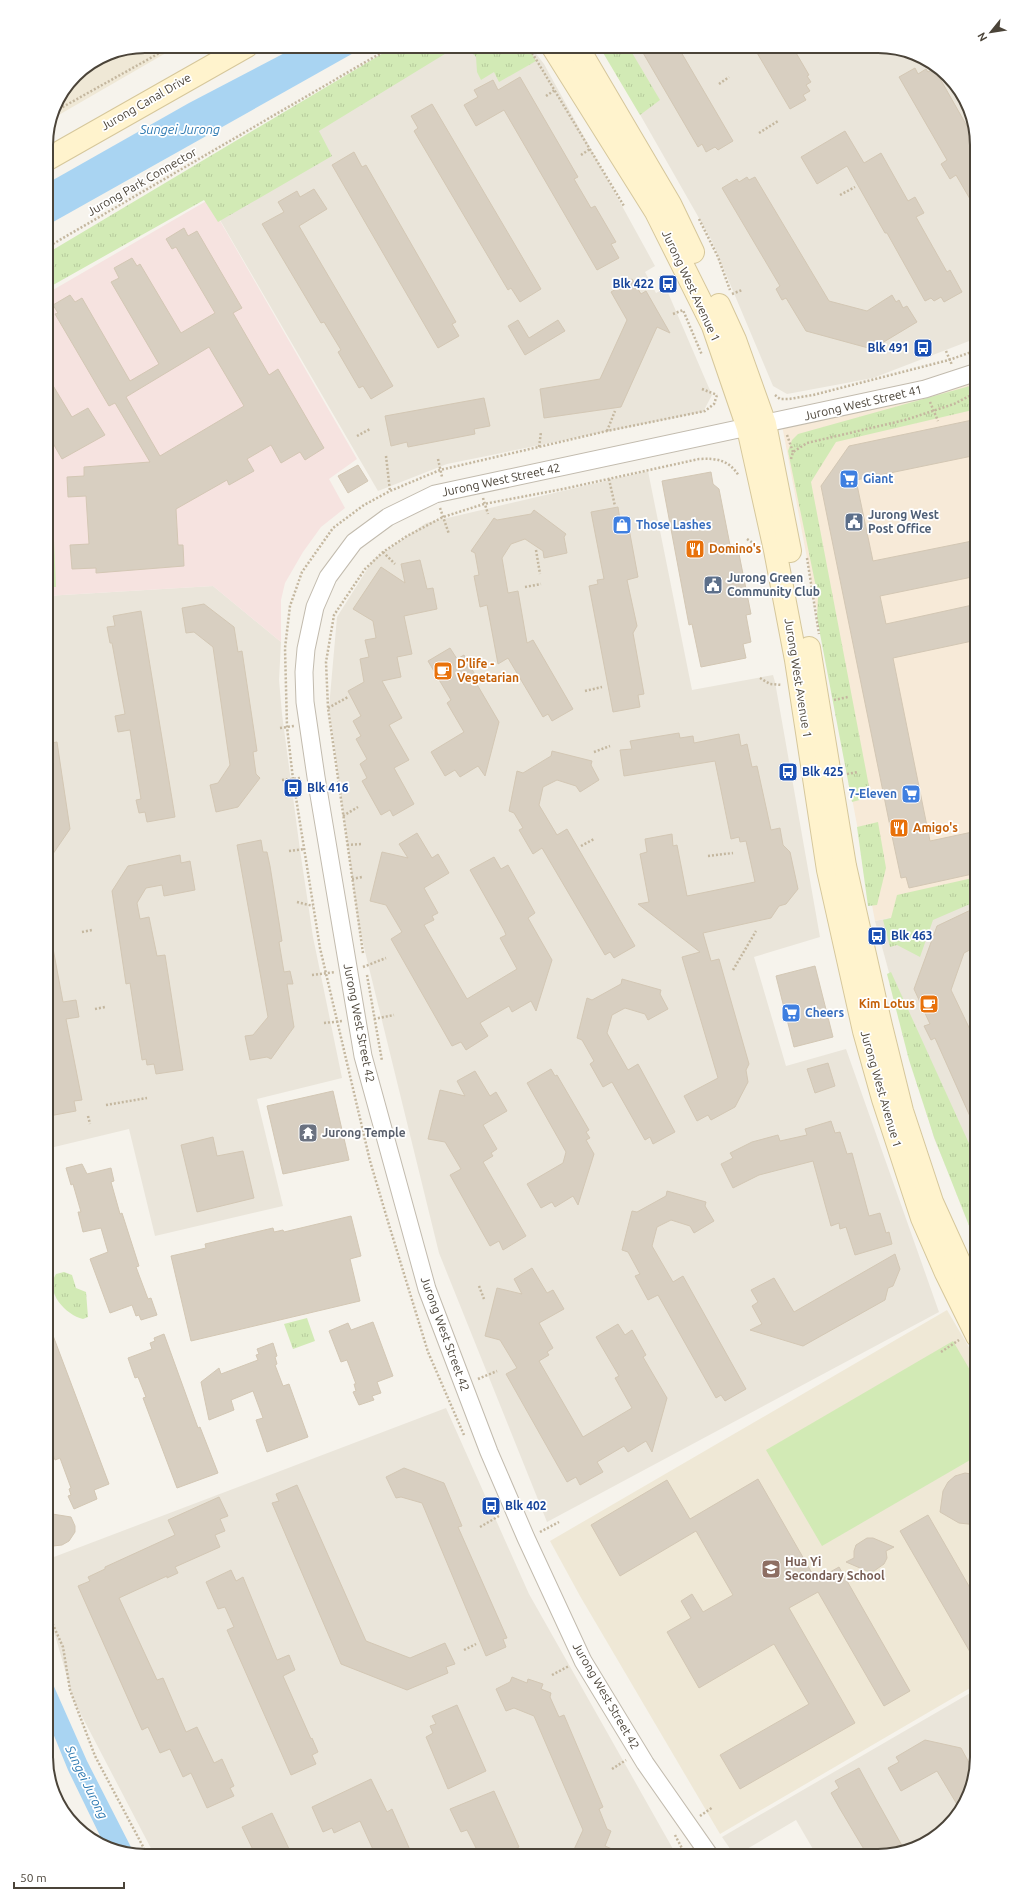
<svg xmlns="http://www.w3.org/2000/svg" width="1023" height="1902" font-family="Ubuntu,sans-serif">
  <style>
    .residential { fill: #eae5da }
    .commercial { fill: #f7ead8 }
    .education { fill: #efe8d6 }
    .medical { fill: #f6e3e0 }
    .grass { fill: url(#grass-tufts) }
    .garden { fill: #d2eab5 }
    .water { fill: #a9d4f2 }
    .building { fill: #d8cfc1; stroke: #d3c7b4; fill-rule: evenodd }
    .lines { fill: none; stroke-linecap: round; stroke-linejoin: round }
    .street-casing { stroke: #c2bbae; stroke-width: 19 }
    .secondary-casing { stroke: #d6c79b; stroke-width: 24 }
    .path { stroke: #c4b79f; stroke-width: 2.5; stroke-dasharray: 2 2; stroke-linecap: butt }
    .street { stroke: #fff; stroke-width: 17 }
    .secondary { stroke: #fff3cd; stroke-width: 22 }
    .labels { text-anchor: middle; stroke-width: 3.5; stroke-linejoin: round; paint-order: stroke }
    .street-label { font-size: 12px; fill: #4b4439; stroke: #fff }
    .transit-label { font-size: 12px; font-weight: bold; fill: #164399; stroke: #fff; text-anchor: start }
    .shop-label { font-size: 12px; font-weight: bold; fill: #366cbe; stroke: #fff; text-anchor: start }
    .service-label { font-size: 12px; font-weight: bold; fill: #4e5e75; stroke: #fff; text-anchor: start }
    .food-label { font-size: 12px; font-weight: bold; fill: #c56008; stroke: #fff; text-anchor: start }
    .worship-label { font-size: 12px; font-weight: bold; fill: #5b616d; stroke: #fff; text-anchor: start }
    .education-label { font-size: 12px; font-weight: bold; fill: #785e54; stroke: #fff; text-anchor: start }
    .water-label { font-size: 13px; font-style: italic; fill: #2e7ab2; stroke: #fff }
    .rim { fill: none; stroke: #4b4439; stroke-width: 2 }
  </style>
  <defs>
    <pattern id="grass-tufts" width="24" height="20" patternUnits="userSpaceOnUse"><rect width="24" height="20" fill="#d2eab5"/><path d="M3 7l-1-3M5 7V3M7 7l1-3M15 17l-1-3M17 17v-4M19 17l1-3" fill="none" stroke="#b6ca9c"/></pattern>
  </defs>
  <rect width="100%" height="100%" fill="#f6f3ec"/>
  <g class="residential">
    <polygon points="407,46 530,46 544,64 655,266 645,272 656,293 666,288 712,395 703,412 447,464 378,491 192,172"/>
    <polygon points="601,46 885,46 933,63 969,107 977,145 977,338 873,378 787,394 773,386 712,241"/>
    <polygon points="648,471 692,690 773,675 775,682 820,937 754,957 786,1066 846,1049 939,1312 547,1522 439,1253 359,927 329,708 337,617 373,560 426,523"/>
    <polygon points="213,586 281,642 279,680 282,714 300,850 313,937 342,1078 257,1099 283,1206 155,1236 129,1129 46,1149 46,596"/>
    <polygon points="977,899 977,1240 934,1138 875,921"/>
    <polygon points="446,1408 529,1594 673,1849 662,1856 155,1856 74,1701 46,1604 46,1560"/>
    <polygon points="977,1689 977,1758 960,1812 916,1848 878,1856 817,1856 796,1820 735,1856 722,1837"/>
  </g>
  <polygon class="commercial" points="977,378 977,899 875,921 782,425"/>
  <g class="education">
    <polygon points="145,46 178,46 50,120 54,107 75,75 107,53"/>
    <polygon points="947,1310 977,1361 977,1684 720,1834 580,1596 550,1541"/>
  </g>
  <polygon class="medical" points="208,200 357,459 329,479 345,508 321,527 303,552 285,583 281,600 281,642 213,586 46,596 46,294"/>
  <g class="grass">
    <polygon points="395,46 528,46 536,61 499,82 494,72 481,80 477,72 476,57 467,47 453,49 319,131 332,156 218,222 204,200 46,289 46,254"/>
    <polygon points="599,46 628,46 660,100 640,115"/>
    <polygon points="977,384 977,409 836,442 811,482 871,797 852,802 817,618 818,597 788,451 792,440 798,434"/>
    <polygon points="878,822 886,868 877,905 868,906 857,827"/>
    <polygon points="977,877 977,901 933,920 920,957 897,945 890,947 883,920 891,918 897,895"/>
    <polygon points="891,972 977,1161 977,1246 934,1137 909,1060 887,974"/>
    <path d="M64,1272L72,1275L76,1288L86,1292L88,1317L83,1319C66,1315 44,1292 56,1274Z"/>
    <polygon points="307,1318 315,1341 293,1349 284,1324"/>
  </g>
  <g class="garden">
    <polygon points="46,448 50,448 56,587 46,587"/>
    <polygon points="953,1341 977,1382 977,1456 822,1546 766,1450"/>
  </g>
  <g class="water">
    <polygon points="298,46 366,46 46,226 46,184 189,103"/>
    <polygon points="46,1659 48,1673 87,1761 135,1855 104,1844 68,1770 46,1716"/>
  </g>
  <g class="building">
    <polygon points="639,46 673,46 678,54 681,52 733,141 718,150 715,147 706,152 702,144 698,147"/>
    <polygon points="753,46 792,46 809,75 807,76 811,82 806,85 810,91 803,95 806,100 790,109"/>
    <polygon points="915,68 918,74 926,69 928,72 934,68 976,142 977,211 956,175 950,179 941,164 947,160 899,77"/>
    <polygon points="520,77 578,177 574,179 591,208 595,206 616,242 611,244 619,258 597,270 504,110 476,126 464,105 478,97 474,90 493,80 498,90"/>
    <polygon points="432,104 541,289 520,302 511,288 508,290 414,131 418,128 411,116"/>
    <polygon points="845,131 864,163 881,153 908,201 915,197 924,213 916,217 947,272 950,270 962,292 944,302 941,297 934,301 931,298 925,301 887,233 885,233 847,166 817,184 801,157"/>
    <polygon points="354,152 362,167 366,165 456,322 452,324 459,336 438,348 332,165"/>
    <polygon points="747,177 749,180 755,177 829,301 867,311 892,295 896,302 899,300 903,308 907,306 917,322 872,349 806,331 786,298 782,300 776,289 780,286 722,188 737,179 739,182"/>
    <polygon points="314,189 327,209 299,226 393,386 371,399 363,386 359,388 338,352 341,350 324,322 321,323 262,224 284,212 278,202 297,191 300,197"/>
    <path d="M184,228L188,236L197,231L242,308L233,313L269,375L278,369L324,448L305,460L300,452L281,463L271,445L247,459L254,471L229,485L227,480L176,509L178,545H183L184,566L96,573V568L72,569L70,545L89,544L86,496L68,497L67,477L84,476V467L150,462L115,403L109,406L55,314L58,313L53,305L70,295L75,302L82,298L130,381L159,364L111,282L119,278L114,268L132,258L137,266L140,264L181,333L215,313L176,247L172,249L166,239ZM209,347L244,406L160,456L126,397Z"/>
    <polygon points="632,279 641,294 646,291 670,333 657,327 621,407 544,418 540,389 600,379 627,320 611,292"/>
    <polygon points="518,320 529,338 558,320 565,331 525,355 508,326"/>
    <polygon points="46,374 72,417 88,408 105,435 62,459 46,431"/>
    <polygon points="484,398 490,426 474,429 475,434 408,447 407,442 391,446 385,416"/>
    <polygon points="977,419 977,455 856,480 873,561 977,540 977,576 880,596 886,624 977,604 977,640 893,658 930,841 977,831 977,873 909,888 906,877 901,878 892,836 821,486 849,446"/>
    <polygon points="358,465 368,481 348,493 338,476"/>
    <polygon points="711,472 713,484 719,489 730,545 737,544 751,614 746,615 751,642 743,644 746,658 701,667 692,624 689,625 662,481"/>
    <polygon points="618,507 620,520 627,518 638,577 627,580 637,626 633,633 644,694 638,695 640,707 613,712 589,586 598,584 597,580 604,579 591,512"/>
    <polygon points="534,510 566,534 564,537 567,553 544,558 543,551 525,539 511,544 502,558 508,593 518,591 527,643 533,640 573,709 552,721 548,714 543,717 508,658 498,664 487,605 480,607 474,576 479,575 475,553 471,551 494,518 497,520 531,514"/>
    <polygon points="420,560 427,589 433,588 437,609 404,616 412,654 397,657 401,677 382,681 402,718 389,725 409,760 394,768 414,804 393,816 390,810 381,815 362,781 367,778 360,764 367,759 356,739 361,736 353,721 361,716 348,691 364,682 360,659 369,657 365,640 376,638 373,621 353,609 381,567 405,583 401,564"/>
    <polygon points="204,604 234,627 238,652 242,651 257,751 253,752 256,774 260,778 238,807 216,812 210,785 218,783 230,765 213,647 194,632 186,633 182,608"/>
    <polygon points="141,611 175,817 147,822 145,812 139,813 136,800 141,799 130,730 118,732 115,716 125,714 112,643 110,643 107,627 115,626 113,616"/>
    <polygon points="450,648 457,659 464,655 478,680 475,681 499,722 485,776 478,766 460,777 455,770 445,776 431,752 464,732 447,703 451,700 428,661"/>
    <polygon points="679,733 680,738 693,736 694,743 739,734 741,746 747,744 752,767 757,766 771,830 780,828 783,845 790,852 798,889 786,904 779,906 771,918 703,933 711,961 719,959 749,1064 746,1070 748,1082 735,1107 711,1120 708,1115 697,1121 684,1096 718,1078 682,957 700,952 638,904 649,902 640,854 647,852 645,839 672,834 673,846 677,845 687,896 755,882 746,841 740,842 739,837 731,839 715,761 624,776 620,750 632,749 630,741"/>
    <polygon points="57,742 70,829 46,864 46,744"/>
    <polygon points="552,751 592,761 591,765 599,780 580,792 576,786 557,780 543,787 539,805 557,835 567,829 635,946 614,958 610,952 605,955 542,848 533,854 519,830 523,828 514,813 509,811 517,771 523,773 551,756"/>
    <polygon points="417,833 432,858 438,854 449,873 424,888 438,913 432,916 434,920 424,925 467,999 517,969 500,938 506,935 504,930 470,870 494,857 501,869 508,865 535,913 528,918 552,960 536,1011 531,1001 512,1012 509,1006 480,1023 488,1036 466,1050 461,1042 452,1046 391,939 402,932 386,905 370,901 382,852 408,858 399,844"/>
    <polygon points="261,840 263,852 267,852 270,866 282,941 279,942 284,972 290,971 293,984 287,984 294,1027 271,1059 267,1057 250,1060 245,1036 253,1035 268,1017 237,845"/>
    <polygon points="180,855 181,863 190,861 195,890 164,896 162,885 146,888 137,903 140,919 149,917 157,956 165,955 183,1070 156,1074 154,1064 147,1065 146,1059 142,1060 130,983 126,984 112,891 128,866"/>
    <polygon points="977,907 977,946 964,953 951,990 977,1044 977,1132 935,1038 931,1040 924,1026 930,1024 914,989 937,926"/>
    <polygon points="52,943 63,1002 76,1000 79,1017 66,1019 82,1100 74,1101 76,1111 49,1116 46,1099 46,944"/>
    <polygon points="815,966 833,1037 794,1047 776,976"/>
    <polygon points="622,979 661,990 660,994 668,1009 648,1020 645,1014 625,1008 612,1015 607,1033 628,1070 638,1064 675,1132 653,1144 650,1137 645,1140 612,1082 603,1087 590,1064 594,1061 582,1040 577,1038 587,998 592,1000 621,984"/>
    <polygon points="828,1063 835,1086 815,1093 807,1069"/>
    <polygon points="551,1069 555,1076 557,1075 589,1130 586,1132 590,1138 586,1140 594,1154 578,1205 573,1196 555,1207 552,1202 541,1208 527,1184 563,1163 566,1152 527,1083"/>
    <polygon points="475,1071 490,1096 496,1092 507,1111 483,1125 497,1149 491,1153 493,1156 483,1162 526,1236 503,1250 499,1241 490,1246 450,1175 461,1169 445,1142 428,1139 440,1090 465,1096 457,1081"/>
    <polygon points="333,1091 349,1160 283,1174 267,1106"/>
    <polygon points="831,1121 835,1133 840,1132 847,1154 852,1153 869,1216 880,1213 886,1233 889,1232 892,1244 855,1255 846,1227 840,1229 839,1223 831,1226 813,1161 759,1175 733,1188 721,1164 733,1158 730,1153 752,1142 778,1135 780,1141 807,1135 805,1129"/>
    <polygon points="213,1137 217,1156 243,1151 254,1198 197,1212 181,1145"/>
    <polygon points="82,1164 87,1174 111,1168 114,1181 111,1182 120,1214 122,1213 139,1266 136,1267 148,1299 151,1298 157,1315 141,1320 139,1315 136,1316 132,1305 110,1313 90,1259 108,1252 101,1228 83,1232 78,1212 81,1212 73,1184 71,1185 66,1168"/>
    <polygon points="667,1191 706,1202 705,1206 714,1221 694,1233 690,1226 671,1220 657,1227 652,1246 673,1282 683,1276 746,1389 725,1401 721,1395 716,1398 658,1295 648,1300 635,1276 640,1274 628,1252 622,1250 632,1211 637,1212 666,1196"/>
    <polygon points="351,1216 361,1256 350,1259 360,1301 191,1341 171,1256 206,1248 205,1244 273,1228 274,1232 283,1230 284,1232"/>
    <polygon points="895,1254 900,1269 893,1286 888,1288 885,1300 803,1346 750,1330 762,1324 752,1306 758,1302 751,1290 774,1278 794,1312"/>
    <polygon points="532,1268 547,1293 553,1290 564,1309 539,1323 553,1348 547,1352 549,1355 539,1361 583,1437 632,1408 615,1378 619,1376 596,1337 618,1324 625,1335 632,1330 646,1355 643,1357 667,1398 652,1452 646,1441 628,1452 624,1446 597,1462 603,1472 580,1485 576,1477 567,1482 506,1374 517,1368 500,1340 485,1336 497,1288 522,1294 514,1279"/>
    <polygon points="46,1317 109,1484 94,1490 97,1499 74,1509 68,1496 71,1495 69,1489 71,1488 60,1458 55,1460 48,1440 51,1439 46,1427"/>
    <polygon points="373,1322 393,1376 377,1382 381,1393 372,1396 374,1400 359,1405 353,1392 356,1391 354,1384 356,1384 347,1360 341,1362 329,1331 348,1323 351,1330"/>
    <polygon points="164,1334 198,1428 200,1427 218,1473 177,1488 143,1398 146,1397 138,1377 135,1378 128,1358 152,1349 150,1343 155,1341 154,1338"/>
    <polygon points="273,1343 277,1356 275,1357 277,1364 275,1365 283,1386 289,1384 308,1437 267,1452 256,1420 263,1418 253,1391 231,1400 234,1410 209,1420 201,1382 219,1368 221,1374 258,1360 256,1355 259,1354 257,1349"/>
    <polygon points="404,1468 444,1483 462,1526 458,1527 507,1638 503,1639 506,1647 486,1656 422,1503 401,1497 396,1498 386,1477"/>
    <polygon points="965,1473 977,1475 977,1525 959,1523 940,1512 943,1491 948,1482 955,1476"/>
    <polygon points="758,1479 816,1580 839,1567 910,1691 884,1706 818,1592 789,1608 855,1723 740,1789 720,1755 809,1704 774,1644 699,1688 667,1632 691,1618 681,1601 692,1594 703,1612 733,1595 696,1531 620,1576 591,1525 667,1480 690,1519"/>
    <polygon points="297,1485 366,1641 410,1658 445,1643 455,1664 446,1667 448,1673 407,1690 341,1664 272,1503 279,1501 276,1494"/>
    <polygon points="219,1497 228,1516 220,1519 225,1531 215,1535 220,1547 175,1567 178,1573 167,1578 167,1576 119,1598 157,1680 163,1678 186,1732 197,1727 214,1763 222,1759 234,1786 230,1788 234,1796 207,1808 191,1773 183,1777 170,1749 160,1753 148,1727 142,1730 78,1586 90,1581 88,1577 105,1569 105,1567 175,1535 168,1520"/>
    <polygon points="46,1513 71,1517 75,1526 75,1532 69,1541 62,1545 53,1546 46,1544"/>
    <polygon points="928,1515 977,1600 977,1664 900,1531"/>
    <polygon points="867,1538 873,1538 894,1547 886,1551 887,1558 884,1564 874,1571 867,1571 846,1562 854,1558 854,1551 856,1545"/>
    <polygon points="231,1570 236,1581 243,1577 277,1660 289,1655 295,1670 283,1676 311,1739 312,1738 318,1752 312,1755 316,1764 291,1775 227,1630 234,1627 225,1607 218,1609 206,1582"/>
    <polygon points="512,1677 527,1683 528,1679 543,1684 541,1689 551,1693 550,1697 559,1717 564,1715 603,1807 599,1809 607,1829 611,1831 605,1846 628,1856 571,1856 583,1830 534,1716 514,1708 506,1711 496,1689 510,1682"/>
    <polygon points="457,1705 486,1771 448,1789 426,1737 433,1733 430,1726 436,1724 432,1716"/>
    <polygon points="925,1740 961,1748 973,1770 961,1811 937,1771 901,1791 888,1768 899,1762 896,1757"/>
    <polygon points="859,1768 877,1801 905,1851 878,1856 868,1856 840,1809 831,1793 839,1788 835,1781"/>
    <polygon points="371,1779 387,1812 392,1809 410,1850 396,1856 376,1856 360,1821 334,1833 332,1828 323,1832 312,1807"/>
    <polygon points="494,1791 519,1847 513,1850 516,1856 480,1856 467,1830 461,1832 450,1809"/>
    <polygon points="272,1813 289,1849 274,1856 256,1856 242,1827"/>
  </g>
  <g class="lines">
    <defs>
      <polyline id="street" points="710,1856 645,1763 583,1661 526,1538 489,1452 427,1289 363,1056 316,777 305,702 304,672 306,649 315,607 328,577 354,542 388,517 435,494 925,389 977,372"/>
      <g id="secondary">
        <polyline points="552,46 656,212 713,326 748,428 775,550 796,660 828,870 864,1031 883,1099 922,1218 946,1273 977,1336"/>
        <polyline points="577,46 670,204 693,252"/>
        <polyline points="46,160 247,46"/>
        <polyline points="719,305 735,340 765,424 790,551"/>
        <polyline points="809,648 845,866 881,1026 902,1111 932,1202 977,1301"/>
      </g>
    </defs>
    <use href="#street" class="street-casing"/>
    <use href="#secondary" class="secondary-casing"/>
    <g class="path">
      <polyline points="528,46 624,206"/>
      <polyline points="719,84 729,77"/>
      <polyline points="546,96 555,90"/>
      <polyline points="52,113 172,46"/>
      <polyline points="759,133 778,121"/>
      <polyline points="581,155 590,149"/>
      <polyline points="840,195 855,187"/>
      <polyline points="699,219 718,257 730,290"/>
      <polyline points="46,248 393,46"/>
      <polyline points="732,294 742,290"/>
      <polyline points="673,314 683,310 702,355"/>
      <polyline points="946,351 952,365"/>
      <polyline points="702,389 717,395"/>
      <polyline points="974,392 977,403"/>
      <polyline points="775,395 780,399 789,399 813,395 949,360 977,350"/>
      <polyline points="930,402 938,421"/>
      <polyline points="607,431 615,411"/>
      <polyline points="787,435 793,452"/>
      <polyline points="357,436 370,429"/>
      <polyline points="539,447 541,432"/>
      <polyline points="386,456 390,491"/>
      <polyline points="438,459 442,477"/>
      <polyline points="791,459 793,452 807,443 905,420 954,404 977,392"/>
      <polyline points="609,479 615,506"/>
      <polyline points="483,498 488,514"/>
      <polyline points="440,508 449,534"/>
      <polyline points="747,539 756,545"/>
      <polyline points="536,550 540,574"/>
      <polyline points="383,552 395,564"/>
      <polyline points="807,558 819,634"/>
      <polyline points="525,587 541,584"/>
      <polyline points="760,678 770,684 782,685"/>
      <polyline points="585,691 602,687"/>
      <polyline points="834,700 848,697"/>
      <polyline points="328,708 348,697"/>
      <polyline points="280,728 294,726"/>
      <polyline points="594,752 610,746"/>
      <polyline points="847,774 858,772"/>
      <polyline points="282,780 301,778"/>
      <polyline points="343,816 358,807"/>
      <polyline points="347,845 362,844"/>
      <polyline points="581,846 594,839"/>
      <polyline points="289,851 304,849"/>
      <polyline points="708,856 733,853"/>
      <polyline points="352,879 362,877"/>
      <polyline points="297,902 313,906"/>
      <polyline points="82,932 92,930"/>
      <path d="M363,953L328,708L326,662L334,615L365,569L383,552L407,536L443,517L484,504L563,489L699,459C717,458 729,460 739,476"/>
      <polyline points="363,967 386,958"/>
      <polyline points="733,970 756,931"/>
      <polyline points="312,975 335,972"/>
      <polyline points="367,975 382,1061"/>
      <polyline points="95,1009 105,1007"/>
      <polyline points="374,1019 394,1015"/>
      <polyline points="324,1023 343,1021"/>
      <polyline points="106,1105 147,1098"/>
      <polyline points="88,1116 90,1124"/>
      <polyline points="479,1286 484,1299"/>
      <polyline points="941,1352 959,1340"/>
      <polyline points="478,1379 497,1371"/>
      <polyline points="464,1435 428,1352 389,1225 370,1161 320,948 293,779 287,727 285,648 290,606 302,572 333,528 364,505 390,491 440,470 607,431 705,411 714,404 717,395"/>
      <polyline points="480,1527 499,1516"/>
      <polyline points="540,1532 559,1522"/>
      <polyline points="46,1609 63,1647 70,1690 95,1756 148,1856"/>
      <polyline points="464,1650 476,1644"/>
      <polyline points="552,1675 569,1666"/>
      <polyline points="612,1769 626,1760"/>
      <polyline points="700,1816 713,1807"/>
      <polyline points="675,1835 686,1856"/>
      <polyline points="674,1856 682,1849"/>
    </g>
    <use href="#street" class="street"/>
    <use href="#secondary" class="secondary"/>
  </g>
  <defs>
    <symbol id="bus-square" viewBox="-11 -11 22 22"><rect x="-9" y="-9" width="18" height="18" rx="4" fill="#1a4fb4" stroke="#fff"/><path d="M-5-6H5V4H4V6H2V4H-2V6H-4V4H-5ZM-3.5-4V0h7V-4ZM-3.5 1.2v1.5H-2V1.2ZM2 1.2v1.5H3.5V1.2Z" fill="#fff"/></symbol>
    <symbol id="supermarket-square" viewBox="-11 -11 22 22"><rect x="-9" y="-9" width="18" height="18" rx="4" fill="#3f7fe0" stroke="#fff"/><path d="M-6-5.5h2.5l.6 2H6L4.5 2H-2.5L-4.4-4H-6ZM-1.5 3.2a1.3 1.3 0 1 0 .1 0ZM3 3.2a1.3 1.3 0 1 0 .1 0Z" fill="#fff"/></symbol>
    <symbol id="civic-square" viewBox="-11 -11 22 22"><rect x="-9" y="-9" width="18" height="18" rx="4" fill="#5c6f8a" stroke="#fff"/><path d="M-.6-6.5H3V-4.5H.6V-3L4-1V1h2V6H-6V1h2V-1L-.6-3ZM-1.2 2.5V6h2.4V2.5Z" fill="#fff"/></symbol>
    <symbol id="shop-square" viewBox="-11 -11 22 22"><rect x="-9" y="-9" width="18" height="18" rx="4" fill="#3f7fe0" stroke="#fff"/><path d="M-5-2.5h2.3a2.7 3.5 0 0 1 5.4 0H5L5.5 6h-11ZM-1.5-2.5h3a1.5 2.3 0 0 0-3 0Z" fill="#fff"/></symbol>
    <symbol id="restaurant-square" viewBox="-11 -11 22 22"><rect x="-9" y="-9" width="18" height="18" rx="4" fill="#e8710a" stroke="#fff"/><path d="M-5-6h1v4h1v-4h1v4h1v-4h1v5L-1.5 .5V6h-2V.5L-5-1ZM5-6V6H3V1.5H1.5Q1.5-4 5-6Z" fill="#fff"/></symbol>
    <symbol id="cafe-square" viewBox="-11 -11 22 22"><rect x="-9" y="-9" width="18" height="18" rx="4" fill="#e8710a" stroke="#fff"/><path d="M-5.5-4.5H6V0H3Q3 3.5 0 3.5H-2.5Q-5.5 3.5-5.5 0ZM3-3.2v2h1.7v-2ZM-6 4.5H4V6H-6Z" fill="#fff"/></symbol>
    <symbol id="temple-square" viewBox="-11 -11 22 22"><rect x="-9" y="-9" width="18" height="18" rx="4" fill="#6b7280" stroke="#fff"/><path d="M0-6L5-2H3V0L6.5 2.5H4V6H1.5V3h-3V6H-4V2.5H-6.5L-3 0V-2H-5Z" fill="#fff"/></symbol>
    <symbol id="school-square" viewBox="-11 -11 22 22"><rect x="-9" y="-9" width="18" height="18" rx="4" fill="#8d6e63" stroke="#fff"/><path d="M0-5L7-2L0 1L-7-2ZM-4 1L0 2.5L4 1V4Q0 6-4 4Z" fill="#fff"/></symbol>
  </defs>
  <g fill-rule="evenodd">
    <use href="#bus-square" x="657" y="273" width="22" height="22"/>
    <use href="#bus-square" x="912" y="337" width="22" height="22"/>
    <use href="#supermarket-square" x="838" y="468" width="22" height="22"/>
    <use href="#civic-square" x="843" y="511" width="22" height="22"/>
    <use href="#shop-square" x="611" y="514" width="22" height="22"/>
    <use href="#restaurant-square" x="684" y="538" width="22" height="22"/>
    <use href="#civic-square" x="702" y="574" width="22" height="22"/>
    <use href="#cafe-square" x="432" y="660" width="22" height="22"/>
    <use href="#bus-square" x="777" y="761" width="22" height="22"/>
    <use href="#bus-square" x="282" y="777" width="22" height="22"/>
    <use href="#supermarket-square" x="900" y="783" width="22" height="22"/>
    <use href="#restaurant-square" x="888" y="817" width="22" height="22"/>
    <use href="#bus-square" x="866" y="925" width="22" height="22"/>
    <use href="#cafe-square" x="918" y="993" width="22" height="22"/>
    <use href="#supermarket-square" x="780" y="1002" width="22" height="22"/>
    <use href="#temple-square" x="297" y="1122" width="22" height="22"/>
    <use href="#bus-square" x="480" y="1495" width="22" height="22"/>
    <use href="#school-square" x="760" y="1558" width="22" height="22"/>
  </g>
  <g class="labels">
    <g class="street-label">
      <text transform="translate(146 102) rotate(-30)" y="4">Jurong Canal Drive</text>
      <text transform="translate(142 182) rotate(-30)" y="4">Jurong Park Connector</text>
      <text transform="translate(691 286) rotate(65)" y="4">Jurong West Avenue 1</text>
      <text transform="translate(863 403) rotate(-13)" y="4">Jurong West Street 41</text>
      <text transform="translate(501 480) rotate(-12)" y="4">Jurong West Street 42</text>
      <text transform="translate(798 678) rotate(81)" y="4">Jurong West Avenue 1</text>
      <text transform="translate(359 1023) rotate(79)" y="4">Jurong West Street 42</text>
      <text transform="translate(881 1089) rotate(74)" y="4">Jurong West Avenue 1</text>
      <text transform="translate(445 1334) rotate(70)" y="4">Jurong West Street 42</text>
      <text transform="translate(606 1696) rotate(60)" y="4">Jurong West Street 42</text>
    </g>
    <g class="transit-label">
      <text x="654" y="288" text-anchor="end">Blk 422</text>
      <text x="909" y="352" text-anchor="end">Blk 491</text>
      <text x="802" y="776">Blk 425</text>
      <text x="307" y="792">Blk 416</text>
      <text x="891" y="940">Blk 463</text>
      <text x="505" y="1510">Blk 402</text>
    </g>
    <g class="shop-label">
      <text x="863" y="483">Giant</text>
      <text x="636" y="529">Those Lashes</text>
      <text x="897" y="798" text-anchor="end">7-Eleven</text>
      <text x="805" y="1017">Cheers</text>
    </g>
    <g class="service-label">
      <text x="868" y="519">Jurong West<tspan x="868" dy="14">Post Office</tspan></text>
      <text x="727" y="582">Jurong Green<tspan x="727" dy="14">Community Club</tspan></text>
    </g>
    <g class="food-label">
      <text x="709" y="553">Domino's</text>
      <text x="457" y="668">D'life -<tspan x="457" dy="14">Vegetarian</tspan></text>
      <text x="913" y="832">Amigo's</text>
      <text x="915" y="1008" text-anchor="end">Kim Lotus</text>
    </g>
    <g class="worship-label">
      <text x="322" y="1137">Jurong Temple</text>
    </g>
    <g class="education-label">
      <text x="785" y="1566">Hua Yi<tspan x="785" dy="14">Secondary School</tspan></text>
    </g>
    <g class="water-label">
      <text x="180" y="134">Sungei Jurong</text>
      <text transform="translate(87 1782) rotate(64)" y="5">Sungei Jurong</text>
    </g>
  </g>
  <path d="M0 0H1023V1902H0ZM145 53H878A92 92 0 0 1 970 145V1757A92 92 0 0 1 878 1849H145A92 92 0 0 1 53 1757V145A92 92 0 0 1 145 53Z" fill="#fff" fill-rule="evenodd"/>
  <path class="rim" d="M145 53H878A92 92 0 0 1 970 145V1757A92 92 0 0 1 878 1849H145A92 92 0 0 1 53 1757V145A92 92 0 0 1 145 53Z"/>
  <g transform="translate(991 32) rotate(240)" stroke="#ffffff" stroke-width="3" paint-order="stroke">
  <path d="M0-3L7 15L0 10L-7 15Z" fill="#4b4439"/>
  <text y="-6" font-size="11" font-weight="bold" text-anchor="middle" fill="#4b4439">N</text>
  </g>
  <path d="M14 1882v6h110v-6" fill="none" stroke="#4b4439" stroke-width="2"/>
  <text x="20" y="1882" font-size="12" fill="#4b4439" stroke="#ffffff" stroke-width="3" paint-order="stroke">50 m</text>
</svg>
